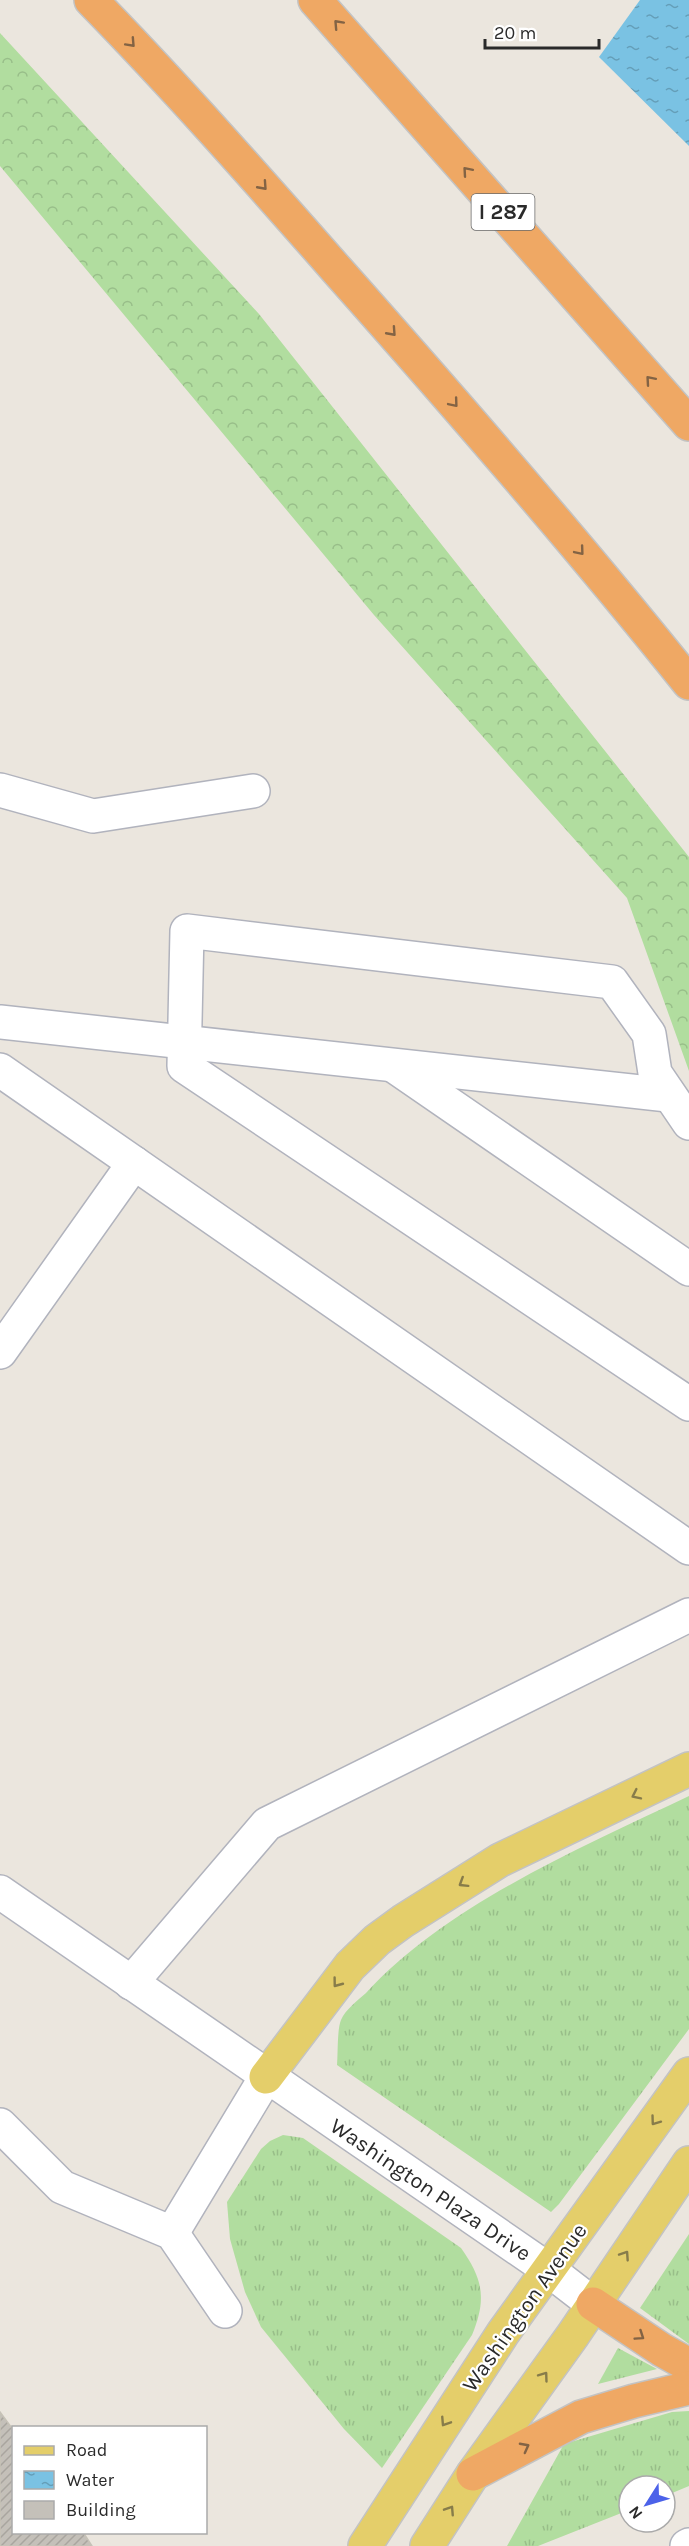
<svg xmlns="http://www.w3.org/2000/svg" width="689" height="2546" font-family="Karla,sans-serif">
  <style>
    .grass { fill: url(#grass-tufts) }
    .forest { fill: url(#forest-crowns) }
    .water { fill: url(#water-ripples) }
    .building { fill: url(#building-hatch); stroke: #c6c2b7; stroke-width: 1.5 }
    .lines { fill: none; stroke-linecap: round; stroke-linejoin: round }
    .minor-casing { stroke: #b1b3bd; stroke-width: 36 }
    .major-casing { stroke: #c3c3c3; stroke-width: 36 }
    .highway-casing { stroke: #c3c3c3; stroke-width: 36 }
    .minor { stroke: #fff; stroke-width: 33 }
    .major { stroke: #e4ce6a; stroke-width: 33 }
    .highway { stroke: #efa864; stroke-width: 33 }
    .oneway { stroke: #836344 }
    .oneway2 { stroke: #877c4a }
    .labels { text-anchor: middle; stroke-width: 4.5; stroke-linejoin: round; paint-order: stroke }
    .shield { fill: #fff; stroke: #6a6a6a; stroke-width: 1.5 }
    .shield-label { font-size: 21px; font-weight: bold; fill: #2a2a2a }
    .street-label { font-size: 22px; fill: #2a2a2a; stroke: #fff }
  </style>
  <defs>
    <pattern id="grass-tufts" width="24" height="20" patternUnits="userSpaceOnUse" patternTransform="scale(1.5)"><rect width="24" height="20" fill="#b1dd9f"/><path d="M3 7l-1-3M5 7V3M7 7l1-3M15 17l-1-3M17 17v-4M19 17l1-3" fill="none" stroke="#98be89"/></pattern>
    <pattern id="forest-crowns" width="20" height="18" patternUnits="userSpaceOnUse" patternTransform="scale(1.5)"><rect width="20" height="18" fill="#b1dd9f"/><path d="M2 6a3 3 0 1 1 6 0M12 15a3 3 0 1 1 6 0" fill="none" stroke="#98be89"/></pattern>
    <pattern id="water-ripples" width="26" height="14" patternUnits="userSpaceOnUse" patternTransform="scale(1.5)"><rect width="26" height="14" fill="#7ac2e3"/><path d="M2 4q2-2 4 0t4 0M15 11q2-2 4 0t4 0" fill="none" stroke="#649eb8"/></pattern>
    <pattern id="building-hatch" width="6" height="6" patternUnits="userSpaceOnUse" patternTransform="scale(1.5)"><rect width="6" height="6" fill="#c4c0b9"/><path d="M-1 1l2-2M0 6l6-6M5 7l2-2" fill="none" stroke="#a9a59f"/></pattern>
  </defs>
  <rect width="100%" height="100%" fill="#ebe6de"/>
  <g class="grass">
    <path d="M689,1796V2029L559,2204L551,2212L337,2065C338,2055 337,2029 341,2020C345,2010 358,2000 366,1993C446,1905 582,1847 689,1796Z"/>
    <path d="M283,2135L303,2138L461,2248C483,2279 487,2299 472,2335L382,2468L344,2429L261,2327L245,2292L230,2239L227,2202L261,2149L270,2141Z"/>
    <polygon points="689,2234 689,2344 640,2308"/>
    <polygon points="618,2348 657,2369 598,2384"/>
    <polygon points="689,2411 689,2486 665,2496 665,2486 629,2486 629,2510 538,2546 507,2546 564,2444 672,2412"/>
  </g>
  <polygon class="forest" points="0,33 259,314 689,857 689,1071 627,898 374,615 0,166"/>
  <polygon class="water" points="640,0 689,0 689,146 599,57"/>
  <polygon class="building" points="0,2412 14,2431 14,2532 83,2532 92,2546 0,2546"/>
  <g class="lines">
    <defs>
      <g id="minor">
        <polyline points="0,790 93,816 253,791"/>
        <polyline points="0,1022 668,1095"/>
        <polyline points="394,1066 689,1269"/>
        <polyline points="0,1070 689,1548"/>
        <polyline points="689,1123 655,1073 649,1034 612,982 187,931 184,1066 689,1404"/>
        <polyline points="0,1352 134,1163"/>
        <polyline points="0,1892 549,2270 593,2304"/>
        <polyline points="131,1983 267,1824 689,1615"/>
        <polyline points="0,2125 62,2187 172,2233 225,2311"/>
        <polyline points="172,2233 266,2077"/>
        <polyline points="687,2546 689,2545"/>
      </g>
      <g id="major">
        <polyline points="266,2077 350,1966 377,1940 403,1921 500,1860 689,1769"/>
        <polyline points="365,2546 503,2333 689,2074"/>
        <polyline points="427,2546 473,2474 573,2335 689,2163"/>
      </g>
      <g id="highway">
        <path d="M91,0C176,87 257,179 337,270C457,405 576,542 689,683"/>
        <polyline points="315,0 689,424"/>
        <polyline points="593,2304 662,2350 689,2365"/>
        <polyline points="473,2474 581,2417 634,2401 689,2388"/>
      </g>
    </defs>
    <use href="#minor" class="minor-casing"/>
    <use href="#major" class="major-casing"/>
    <use href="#highway" class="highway-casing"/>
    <use href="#minor" class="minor"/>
    <use href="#major" class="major"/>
    <use href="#highway" class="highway"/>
  </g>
  <defs><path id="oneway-chevron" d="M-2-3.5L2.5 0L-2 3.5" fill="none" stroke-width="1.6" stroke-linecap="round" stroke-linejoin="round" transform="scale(1.5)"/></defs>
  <g class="oneway">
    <use href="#oneway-chevron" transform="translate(338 24) rotate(-133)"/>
    <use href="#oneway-chevron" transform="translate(131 43) rotate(47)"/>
    <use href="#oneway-chevron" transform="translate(467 171) rotate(-131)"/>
    <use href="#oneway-chevron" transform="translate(263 186) rotate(48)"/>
    <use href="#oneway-chevron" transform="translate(392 332) rotate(48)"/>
    <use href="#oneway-chevron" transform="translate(650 380) rotate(-131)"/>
    <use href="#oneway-chevron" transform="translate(454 403) rotate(50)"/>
    <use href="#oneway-chevron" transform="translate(580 551) rotate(50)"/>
    <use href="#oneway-chevron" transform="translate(640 2336) rotate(34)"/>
    <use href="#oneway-chevron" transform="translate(525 2447) rotate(-28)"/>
  </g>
  <g class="oneway2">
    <use href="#oneway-chevron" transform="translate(636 1795) rotate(154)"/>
    <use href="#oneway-chevron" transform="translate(463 1883) rotate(148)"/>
    <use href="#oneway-chevron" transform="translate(337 1983) rotate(127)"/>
    <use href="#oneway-chevron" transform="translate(655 2121) rotate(126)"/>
    <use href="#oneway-chevron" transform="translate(625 2255) rotate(-56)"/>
    <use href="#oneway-chevron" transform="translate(544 2376) rotate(-54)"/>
    <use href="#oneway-chevron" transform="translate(445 2422) rotate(123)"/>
    <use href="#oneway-chevron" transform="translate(450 2510) rotate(-57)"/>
  </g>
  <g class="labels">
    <rect class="shield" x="471.5" y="194" width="63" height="36" rx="4.5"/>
    <g class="shield-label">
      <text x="503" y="219">I 287</text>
    </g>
    <g class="street-label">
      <text transform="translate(431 2189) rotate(34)" y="8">Washington Plaza Drive</text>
      <text transform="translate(524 2307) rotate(-55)" y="8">Washington Avenue</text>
    </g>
  </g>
  <rect x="12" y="2426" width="195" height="108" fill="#ffffff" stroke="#aaaaaa" stroke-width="1.5"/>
  <rect x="24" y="2446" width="30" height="9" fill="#e4ce6a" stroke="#aaaaaa" stroke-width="1.5"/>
  <text x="66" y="2456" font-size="18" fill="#2a2a2a">Road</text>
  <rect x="24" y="2471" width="30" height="18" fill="url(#water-ripples)" stroke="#aaaaaa" stroke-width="1.5"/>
  <text x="66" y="2486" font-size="18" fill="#2a2a2a">Water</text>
  <rect x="24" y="2501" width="30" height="18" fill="#c4c0b9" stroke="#aaaaaa" stroke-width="1.5"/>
  <text x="66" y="2516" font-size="18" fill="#2a2a2a">Building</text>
  <g transform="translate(647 2504) rotate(233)"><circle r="28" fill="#ffffff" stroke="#aaaaaa" stroke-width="1.5"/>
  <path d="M0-4.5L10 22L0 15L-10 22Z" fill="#4c62e9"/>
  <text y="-9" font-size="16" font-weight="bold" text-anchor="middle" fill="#2a2a2a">N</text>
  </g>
  <path d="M485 39v9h114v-9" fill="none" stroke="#2a2a2a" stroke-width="3"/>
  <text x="494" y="39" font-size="18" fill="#2a2a2a" stroke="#ffffff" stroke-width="4.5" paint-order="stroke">20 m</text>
</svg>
